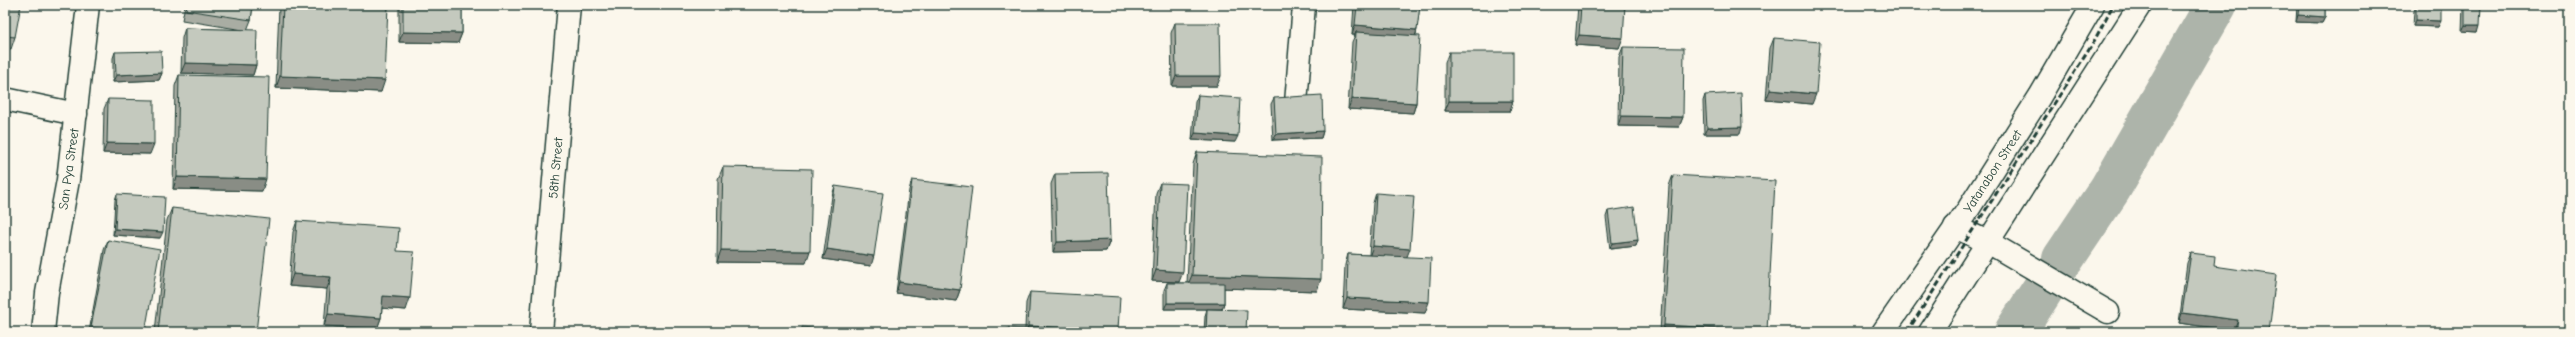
<svg xmlns="http://www.w3.org/2000/svg" width="2575" height="337" font-family="'Comic Neue',sans-serif">
  <style>
    .lines { fill: none; stroke-linecap: round; stroke-linejoin: round }
    .canal { stroke: #adb4aa; stroke-width: 42 }
    .minor-casing { stroke: #1f3d34; stroke-width: 25 }
    .minor { stroke: #fbf7ec; stroke-width: 22 }
    .rail { stroke: #1f3d34; stroke-width: 3; stroke-dasharray: 6 3; stroke-linecap: butt }
    .wall { fill: #a9ada3; stroke: #1f3d34 }
    .shaded-wall { fill: #898d85; stroke: #1f3d34 }
    .building { fill: #c4c9be; stroke: #1f3d34 }
    .labels { text-anchor: middle; stroke-width: 3; stroke-linejoin: round; paint-order: stroke }
    .street-label { font-size: 13px; fill: #1f3d34; stroke: #fbf7ec }
  </style>
  <rect width="100%" height="100%" fill="#fbf7ec"/>
  <filter id="ink" filterUnits="userSpaceOnUse"><feTurbulence type="fractalNoise" baseFrequency=".025" numOctaves="2"/><feDisplacementMap in="SourceGraphic" scale="8" xChannelSelector="R" yChannelSelector="G"/><feConvolveMatrix kernelMatrix="1 2 1 2 8 2 1 2 1" color-interpolation-filters="sRGB"/></filter>
  <g filter="url(#ink)">
    <g class="lines">
      <g class="canal">
        <polyline points="2063,259 2110,189 2216,5"/>
        <polyline points="2015,332 2043,289"/>
      </g>
      <defs>
        <g id="minor">
          <polyline points="5,99 76,114"/>
          <polyline points="1296,103 1304,5"/>
          <polyline points="1955,227 1988,242 2108,312"/>
          <polyline points="43,332 47,293 68,180 88,5"/>
          <polyline points="541,332 569,5"/>
          <polyline points="1883,332 1969,208 2040,96 2093,5"/>
          <polyline points="1930,332 2140,5"/>
        </g>
      </defs>
      <use href="#minor" class="minor-casing"/>
      <use href="#minor" class="minor"/>
      <polyline class="rail" points="1907,332 2092,45 2113,5"/>
    </g>
    <g class="wall">
      <polygon points="5,5 15,37 11,49 5,48"/>
      <polygon points="185,5 253,5 251,20 247,30 256,65 253,75 181,73 182,38 185,28 243,30 182,20"/>
      <polygon points="279,5 388,5 381,92 276,88"/>
      <polygon points="399,5 462,5 462,33 458,43 399,42"/>
      <polygon points="1354,5 1420,5 1416,35 1416,103 1413,113 1348,109 1352,42 1355,35 1352,35"/>
      <polygon points="1578,5 1625,5 1619,48 1575,45"/>
      <polygon points="2297,5 2325,5 2325,17 2322,23 2296,22"/>
      <polygon points="2416,5 2441,5 2438,27 2413,26 2414,10"/>
      <polygon points="2463,5 2481,5 2478,32 2462,31"/>
      <polygon points="1175,23 1217,86 1172,86 1171,33"/>
      <polygon points="1774,38 1812,104 1766,100 1770,48"/>
      <polygon points="1623,47 1683,117 1679,127 1618,126 1619,57"/>
      <polygon points="115,52 162,73 159,80 113,82 113,58"/>
      <polygon points="1449,52 1513,101 1510,111 1445,111 1445,62"/>
      <polygon points="179,75 262,191 173,189 175,86"/>
      <polygon points="1198,95 1235,142 1192,140 1195,102"/>
      <polygon points="1705,95 1740,134 1704,134 1703,101"/>
      <polygon points="1274,98 1323,131 1321,138 1273,140 1271,104"/>
      <polygon points="108,99 150,154 103,153 104,109"/>
      <polygon points="1197,152 1317,291 1224,288 1224,303 1222,309 1164,309 1164,290 1167,283 1187,283 1193,164"/>
      <polygon points="723,167 806,263 717,262 718,179"/>
      <polygon points="1055,174 1110,240 1106,251 1053,252 1051,184"/>
      <polygon points="1673,175 1767,331 1767,332 1660,332 1669,186"/>
      <polygon points="912,180 960,290 956,301 896,293 909,190"/>
      <polygon points="1160,183 1179,282 1152,281 1156,193"/>
      <polygon points="835,186 871,266 823,259 832,196"/>
      <polygon points="1376,193 1407,257 1425,313 1343,309 1345,265 1348,254 1369,255 1373,203"/>
      <polygon points="117,194 160,238 113,235 115,200"/>
      <polygon points="172,208 256,332 155,332 167,220"/>
      <polygon points="1608,211 1638,240 1636,246 1610,249 1606,217"/>
      <polygon points="297,221 397,251 406,310 382,308 381,318 377,329 324,326 327,289 289,286 293,232"/>
      <polygon points="108,240 145,332 89,332 104,250"/>
      <polygon points="2191,253 2214,266 2269,332 2234,332 2234,331 2179,323 2187,263"/>
      <polygon points="1030,292 1118,332 1007,332 1008,328 1025,329 1026,303"/>
      <polygon points="1207,309 1246,332 1204,332 1205,316"/>
    </g>
    <g class="shaded-wall">
      <polygon points="935,5 978,5 977,8"/>
      <polygon points="2298,15 2325,17 2322,23 2296,22"/>
      <polygon points="2416,20 2441,21 2438,27 2413,26"/>
      <polygon points="1355,25 1417,30 1414,40 1356,32 1355,35 1352,35"/>
      <polygon points="2465,25 2480,25 2478,32 2462,31"/>
      <polygon points="403,32 462,33 458,43 399,42"/>
      <polygon points="1579,35 1623,38 1619,48 1575,45"/>
      <polygon points="185,63 256,65 253,75 181,73"/>
      <polygon points="162,73 159,80 113,82 116,75"/>
      <polygon points="280,76 385,80 381,92 276,88"/>
      <polygon points="1176,76 1221,76 1217,86 1172,86"/>
      <polygon points="1770,90 1816,94 1812,104 1766,100"/>
      <polygon points="1352,99 1416,103 1413,113 1348,109"/>
      <polygon points="1449,101 1513,101 1510,111 1445,111"/>
      <polygon points="1621,116 1683,117 1679,127 1618,126"/>
      <polygon points="1742,127 1740,134 1704,134 1707,128"/>
      <polygon points="1323,131 1321,138 1273,140 1276,134"/>
      <polygon points="1195,133 1238,136 1235,142 1192,140"/>
      <polygon points="107,143 154,144 150,154 103,153"/>
      <polygon points="177,177 266,179 262,191 173,189"/>
      <polygon points="115,229 163,232 160,238 113,235"/>
      <polygon points="1110,240 1106,251 1053,252 1057,242"/>
      <polygon points="1638,240 1636,246 1610,249 1612,243"/>
      <polygon points="1373,246 1410,249 1406,259 1369,257"/>
      <polygon points="827,249 874,256 871,266 823,259"/>
      <polygon points="721,250 810,251 806,263 717,262"/>
      <polygon points="1156,270 1183,272 1179,282 1152,281"/>
      <polygon points="293,274 331,277 327,289 289,286"/>
      <polygon points="1192,275 1321,279 1317,291 1187,287"/>
      <polygon points="899,282 960,290 956,301 896,293"/>
      <polygon points="383,296 410,298 406,310 379,308"/>
      <polygon points="1347,298 1429,302 1425,313 1343,309"/>
      <polygon points="1167,303 1224,303 1222,309 1164,309"/>
      <polygon points="2182,313 2238,320 2234,331 2179,323"/>
      <polygon points="328,314 381,318 377,329 324,326"/>
      <polygon points="1664,325 1767,331 1767,332 1662,332"/>
      <polygon points="1028,326 1118,330 1118,332 1026,332"/>
    </g>
    <g class="building">
      <polygon points="5,5 21,5 15,37 5,36"/>
      <polygon points="187,5 253,5 251,20 186,10"/>
      <polygon points="283,5 388,5 385,80 280,76"/>
      <polygon points="403,5 462,5 462,33 403,32"/>
      <polygon points="1357,5 1420,5 1417,30 1355,25"/>
      <polygon points="1581,5 1625,5 1623,38 1579,35"/>
      <polygon points="2299,5 2325,5 2325,17 2298,15"/>
      <polygon points="2416,5 2441,5 2441,21 2416,20"/>
      <polygon points="2465,5 2481,5 2480,25 2465,25"/>
      <polygon points="1175,23 1220,23 1221,76 1176,76"/>
      <polygon points="185,28 257,30 256,65 185,63"/>
      <polygon points="1356,32 1420,36 1416,103 1352,99"/>
      <polygon points="1774,38 1820,42 1816,94 1770,90"/>
      <polygon points="1623,47 1684,48 1683,117 1621,116"/>
      <polygon points="161,51 162,73 116,75 115,52"/>
      <rect x="1449" y="52" width="64" height="49"/>
      <polygon points="179,75 269,77 266,179 177,177"/>
      <polygon points="1741,93 1742,127 1707,128 1705,95"/>
      <polygon points="1198,95 1240,98 1238,136 1195,133"/>
      <polygon points="1322,95 1323,131 1276,134 1274,98"/>
      <polygon points="108,99 154,100 154,144 107,143"/>
      <polygon points="1197,152 1322,157 1321,279 1192,275"/>
      <polygon points="723,167 812,169 810,251 721,250"/>
      <polygon points="1108,173 1110,240 1057,242 1055,174"/>
      <polygon points="1673,175 1775,181 1767,331 1664,325"/>
      <polygon points="912,180 972,187 960,290 899,282"/>
      <polygon points="1160,183 1187,184 1183,272 1156,270"/>
      <polygon points="835,186 883,193 874,256 827,249"/>
      <polygon points="1376,193 1414,196 1410,249 1373,246"/>
      <polygon points="117,194 165,197 163,232 115,229"/>
      <polygon points="1634,207 1638,240 1612,243 1608,211"/>
      <polygon points="172,208 269,219 256,332 158,332"/>
      <polygon points="297,221 399,228 397,251 414,252 410,298 383,296 381,318 328,314 331,277 293,274"/>
      <polygon points="108,240 160,249 145,332 120,332 91,327"/>
      <polygon points="2191,253 2215,256 2214,266 2276,275 2269,332 2236,332 2238,320 2182,313"/>
      <polygon points="1348,254 1431,258 1429,302 1347,298"/>
      <rect x="1167" y="283" width="57" height="20"/>
      <polygon points="1030,292 1120,297 1118,330 1028,326"/>
      <polygon points="1207,309 1247,310 1246,332 1206,332"/>
      <polygon points="802,327 850,332 802,332"/>
      <polygon points="1008,328 1045,330 1045,332 1008,332"/>
    </g>
  </g>
  <g class="labels">
    <g class="street-label">
      <text transform="translate(555 168) rotate(-85)" y="5">58th Street</text>
      <text transform="translate(68 169) rotate(-82)" y="5">San Pya Street</text>
      <text transform="translate(1992 171) rotate(-57)" y="5">Yatanabon Street</text>
    </g>
  </g>
  <rect width="2575" height="337" fill="none" stroke="#fbf7ec" stroke-width="20"/>
  <rect x="10" y="10" width="2555" height="317" fill="none" stroke="#1f3d34" stroke-width="1.5" filter="url(#ink)"/>
</svg>
